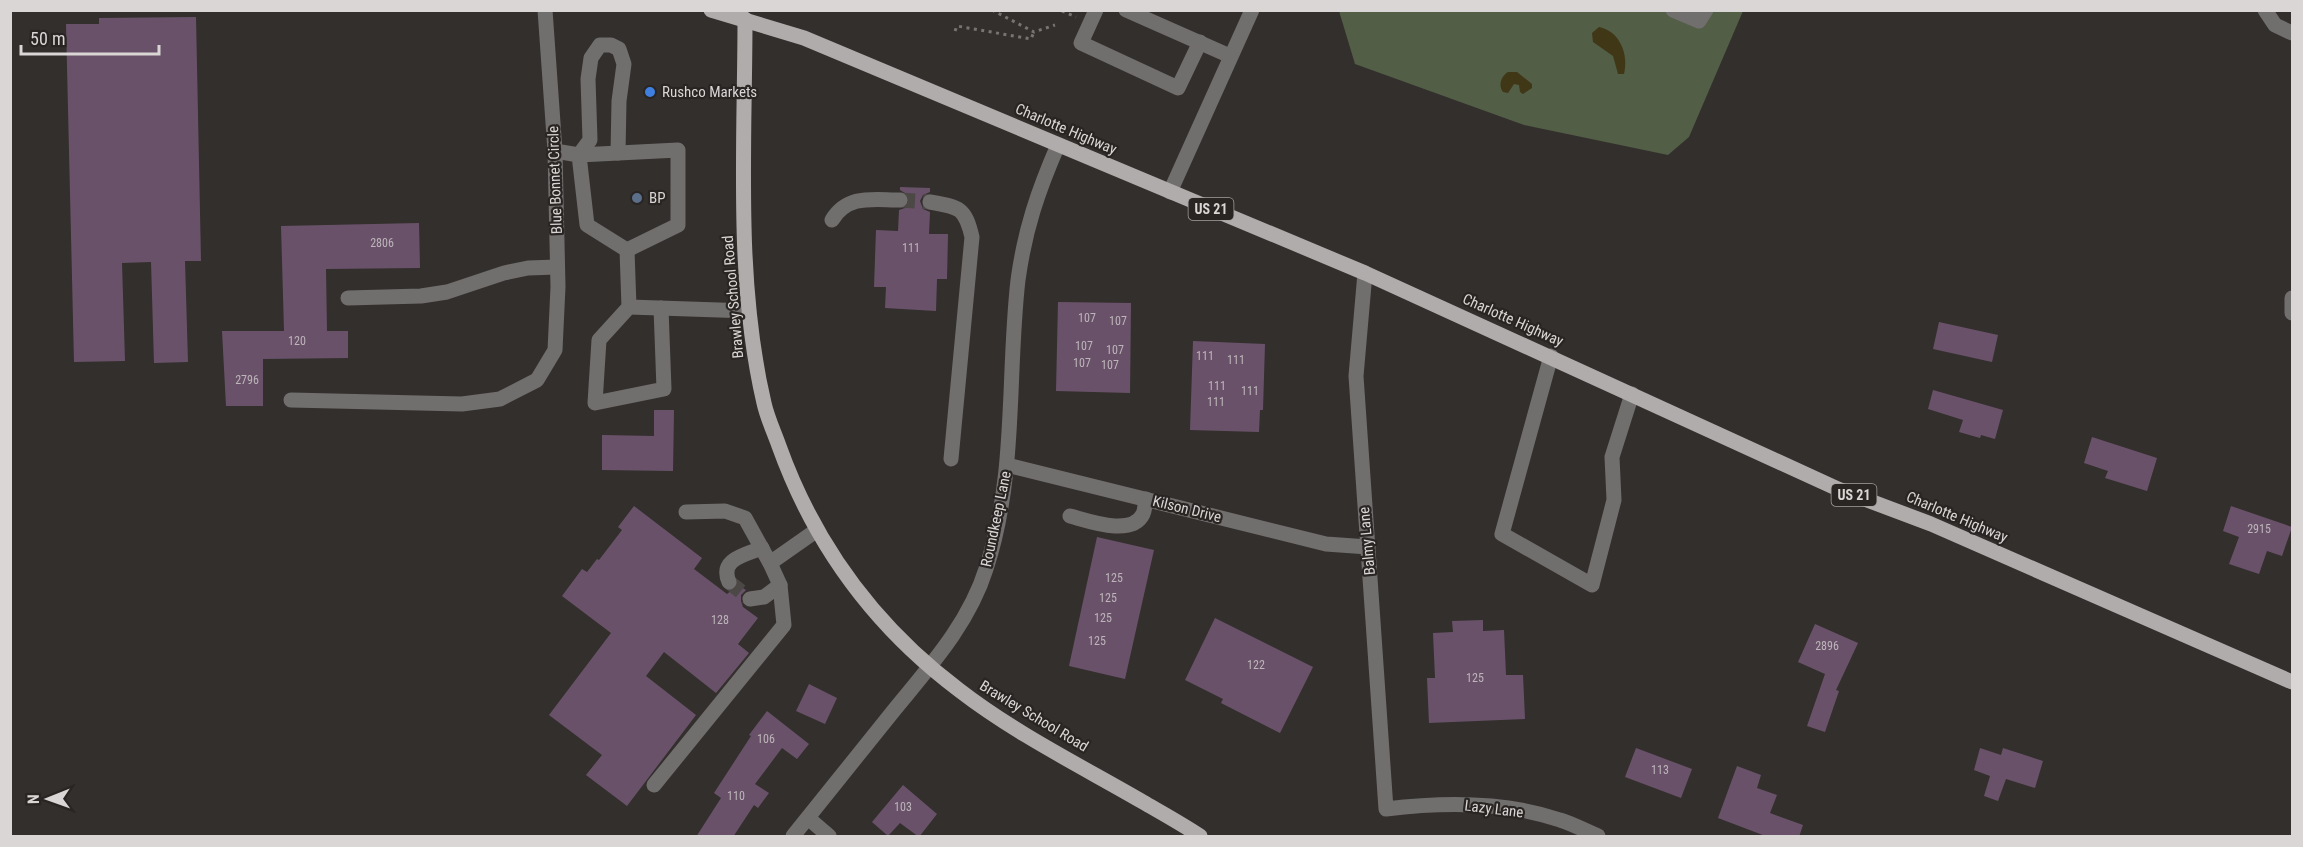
<svg xmlns="http://www.w3.org/2000/svg" width="2303" height="847" font-family="'Roboto Condensed',sans-serif">
  <style>
    .green { fill: #525e45 }
    .sand { fill: #403717 }
    .building { fill: #695269 }
    .lines { fill: none; stroke-linecap: round; stroke-linejoin: round }
    .minor-tunnel { stroke: #4c4846; stroke-width: 15; stroke-dasharray: 15 8; stroke-linecap: butt }
    .path { stroke: #777472; stroke-width: 3; stroke-dasharray: 3 4.5; stroke-linecap: butt }
    .minor { stroke: #716e6e; stroke-width: 15 }
    .major { stroke: #b1acac; stroke-width: 15 }
    .shop-dot { fill: #3f7fe0; stroke: #292523; stroke-width: 2 }
    .service-dot { fill: #5c6f8a; stroke: #292523; stroke-width: 2 }
    .labels { text-anchor: middle; stroke-width: 4.5; stroke-linejoin: round; paint-order: stroke }
    .number-label { font-size: 12px; fill: #bdb5ba }
    .shield { fill: #292523; stroke: #a4a1a0; stroke-width: 1.5 }
    .shield-label { font-size: 14px; font-weight: bold; fill: #d9d6d5 }
    .poi-label { font-size: 15px; fill: #d9d6d5; stroke: #292523; text-anchor: start }
    .street-label { font-size: 15px; fill: #d9d6d5; stroke: #292523 }
  </style>
  <rect width="100%" height="100%" fill="#332f2d"/>
  <polygon class="green" points="1339,11 1743,11 1689,137 1668,155 1524,125 1355,64"/>
  <g class="sand">
    <path d="M1599,27C1620,31 1629,55 1624,74H1618L1613,56L1593,42L1592,33Z"/>
    <path d="M1508,72H1517L1532,84V88L1523,94L1520,92L1519,85L1514,84L1508,93L1503,92C1498,86 1501,76 1508,72Z"/>
  </g>
  <g class="building">
    <polygon points="196,17 201,261 185,261 188,362 154,363 151,262 122,263 125,361 74,362 66,24 99,24 99,18"/>
    <polygon points="900,187 930,188 930,192 923,195 920,201 923,209 930,212 929,234 948,234 947,279 937,279 936,311 885,308 886,287 874,287 876,230 898,231 899,210 905,208 910,201 908,195 900,190"/>
    <polygon points="419,223 420,268 326,269 327,331 348,331 348,358 263,359 263,406 226,406 222,331 284,331 281,226"/>
    <polygon points="1058,302 1131,303 1130,393 1056,391"/>
    <polygon points="1939,322 1998,335 1992,362 1933,349"/>
    <polygon points="1193,341 1265,344 1263,410 1260,410 1259,432 1190,430"/>
    <polygon points="1933,390 2003,410 1995,439 1981,435 1980,438 1959,432 1963,420 1928,409"/>
    <polygon points="654,410 674,410 673,471 602,470 602,435 654,436"/>
    <polygon points="2092,437 2157,458 2147,491 2105,478 2108,471 2084,463"/>
    <polygon points="634,506 702,558 694,569 727,594 738,585 746,590 741,595 741,601 743,607 758,618 738,644 749,653 716,693 664,652 646,676 696,715 627,806 586,775 602,755 549,715 611,633 562,596 582,569 587,572 597,559 599,560 622,530 618,527"/>
    <polygon points="2231,506 2292,527 2282,556 2267,551 2259,574 2229,564 2239,537 2223,531"/>
    <polygon points="1097,537 1154,550 1125,679 1069,666"/>
    <polygon points="1215,618 1313,667 1280,733 1221,703 1223,699 1185,680"/>
    <polygon points="1483,620 1483,631 1504,630 1506,675 1523,675 1525,719 1429,723 1427,678 1435,678 1433,633 1453,632 1452,621"/>
    <polygon points="1815,624 1858,643 1836,690 1839,691 1825,732 1807,726 1825,674 1798,662"/>
    <polygon points="809,684 837,698 825,724 796,711"/>
    <polygon points="767,711 809,744 797,759 782,748 755,784 769,793 758,808 754,805 733,837 696,837 721,798 714,793 751,736 749,735"/>
    <polygon points="1636,748 1692,769 1681,798 1625,777"/>
    <polygon points="1980,748 2001,755 2003,748 2043,761 2035,788 2006,779 1998,801 1984,796 1990,776 1974,770"/>
    <polygon points="1737,766 1761,775 1757,788 1777,795 1770,813 1803,825 1799,837 1768,837 1718,818"/>
    <polygon points="903,785 937,814 919,837 900,823 888,836 872,822"/>
  </g>
  <g class="lines">
    <g class="minor-tunnel">
      <polyline points="900,200 930,202"/>
      <polyline points="729,582 750,599"/>
    </g>
    <g class="path">
      <polyline points="992,10 1034,32 1055,25"/>
      <polyline points="1062,11 1076,17"/>
      <polyline points="955,31 957,26 1031,39 1034,32"/>
    </g>
    <g class="minor">
      <polyline points="1096,10 1081,43 1178,88 1200,42"/>
      <polyline points="1126,10 1230,56"/>
      <polyline points="1673,10 1699,21 1706,10"/>
      <polyline points="2265,10 2275,25 2292,33"/>
      <polyline points="555,151 579,155 587,225 627,250 629,307 599,340 595,403 664,389 661,308"/>
      <polyline points="579,155 590,140 588,79 591,58 600,45 611,45 619,49 624,64 619,101 618,153"/>
      <polyline points="579,155 678,150 678,225 627,250"/>
      <polyline points="1170,192 1252,10"/>
      <path d="M930,202C959,207 965,207 972,237L951,459"/>
      <path d="M832,220C848,194 873,200 900,200"/>
      <path d="M1365,273L1356,376L1386,809C1443,802 1505,801 1560,820C1573,824 1586,831 1598,836"/>
      <polyline points="348,298 421,296 447,292 504,273 528,268 557,267"/>
      <polyline points="2292,298 2292,313"/>
      <polyline points="629,307 749,311"/>
      <polyline points="1551,356 1502,534 1592,585 1614,500 1612,457 1632,394"/>
      <polyline points="291,400 462,404 500,399 537,380 555,350 558,287 555,151 545,10"/>
      <polyline points="1007,465 1326,544 1368,547"/>
      <polyline points="686,512 725,511 745,518 770,563 817,530"/>
      <path d="M1070,516C1089,521 1132,537 1143,514C1145,510 1145,503 1146,499"/>
      <path d="M729,582C719,559 745,555 762,548"/>
      <polyline points="750,599 764,597 780,585"/>
      <polyline points="654,785 784,625 780,585 770,563"/>
      <polyline points="808,818 829,836"/>
      <path d="M793,836C827,794 861,751 895,709C931,665 969,623 986,569C1017,475 1007,376 1018,280C1025,229 1038,191 1058,145"/>
    </g>
    <g class="major">
      <polyline points="711,10 804,38 1365,273 1838,489 1931,524 2292,682"/>
      <path d="M745,19C745,145 735,279 764,403C767,417 774,432 779,446C815,546 874,626 959,690C1016,734 1081,766 1143,802C1162,813 1182,824 1200,836"/>
    </g>
  </g>
  <circle class="shop-dot" cx="650" cy="92" r="6"/>
  <circle class="service-dot" cx="637" cy="198" r="6"/>
  <g class="labels">
    <g class="number-label">
      <text x="382" y="247">2806</text>
      <text x="911" y="252">111</text>
      <text x="1087" y="322">107</text>
      <text x="1118" y="325">107</text>
      <text x="297" y="345">120</text>
      <text x="1084" y="350">107</text>
      <text x="1115" y="354">107</text>
      <text x="1205" y="360">111</text>
      <text x="1236" y="364">111</text>
      <text x="1082" y="367">107</text>
      <text x="1110" y="369">107</text>
      <text x="247" y="384">2796</text>
      <text x="1217" y="390">111</text>
      <text x="1250" y="395">111</text>
      <text x="1216" y="406">111</text>
      <text x="2259" y="533">2915</text>
      <text x="1114" y="582">125</text>
      <text x="1108" y="602">125</text>
      <text x="1103" y="622">125</text>
      <text x="720" y="624">128</text>
      <text x="1097" y="645">125</text>
      <text x="1827" y="650">2896</text>
      <text x="1256" y="669">122</text>
      <text x="1475" y="682">125</text>
      <text x="766" y="743">106</text>
      <text x="1660" y="774">113</text>
      <text x="736" y="800">110</text>
      <text x="903" y="811">103</text>
    </g>
    <g class="shield">
      <rect x="1188.5" y="198" width="45" height="22" rx="4.5"/>
      <rect x="1831.5" y="484" width="45" height="22" rx="4.5"/>
    </g>
    <g class="shield-label">
      <text x="1211" y="214">US 21</text>
      <text x="1854" y="500">US 21</text>
    </g>
    <g class="poi-label">
      <text x="662" y="97">Rushco Markets</text>
      <text x="649" y="203">BP</text>
    </g>
    <g class="street-label">
      <text transform="translate(1066 129) rotate(23)" y="5">Charlotte Highway</text>
      <text transform="translate(555 180) rotate(-92)" y="5">Blue Bonnet Circle</text>
      <text transform="translate(733 297) rotate(-95)" y="5">Brawley School Road</text>
      <text transform="translate(1513 320) rotate(24)" y="5">Charlotte Highway</text>
      <text transform="translate(1187 509) rotate(14)" y="5">Kilson Drive</text>
      <text transform="translate(1957 517) rotate(23)" y="5">Charlotte Highway</text>
      <text transform="translate(996 519) rotate(-78)" y="5">Roundkeep Lane</text>
      <text transform="translate(1367 541) rotate(-95)" y="5">Balmy Lane</text>
      <text transform="translate(1034 716) rotate(31)" y="5">Brawley School Road</text>
      <text transform="translate(1494 809) rotate(7)" y="5">Lazy Lane</text>
    </g>
  </g>
  <rect width="2303" height="847" fill="none" stroke="#d9d6d5" stroke-width="24"/>
  <g transform="translate(48 799) rotate(269)" stroke="#292523" stroke-width="4.5" paint-order="stroke">
  <path d="M0-4.5L10 22L0 15L-10 22Z" fill="#d9d6d5"/>
  <text y="-9" font-size="16" font-weight="bold" text-anchor="middle" fill="#d9d6d5">N</text>
  </g>
  <path d="M21 45v9h138v-9" fill="none" stroke="#d9d6d5" stroke-width="3"/>
  <text x="30" y="45" font-size="18" fill="#d9d6d5" stroke="#292523" stroke-width="4.5" paint-order="stroke">50 m</text>
</svg>
